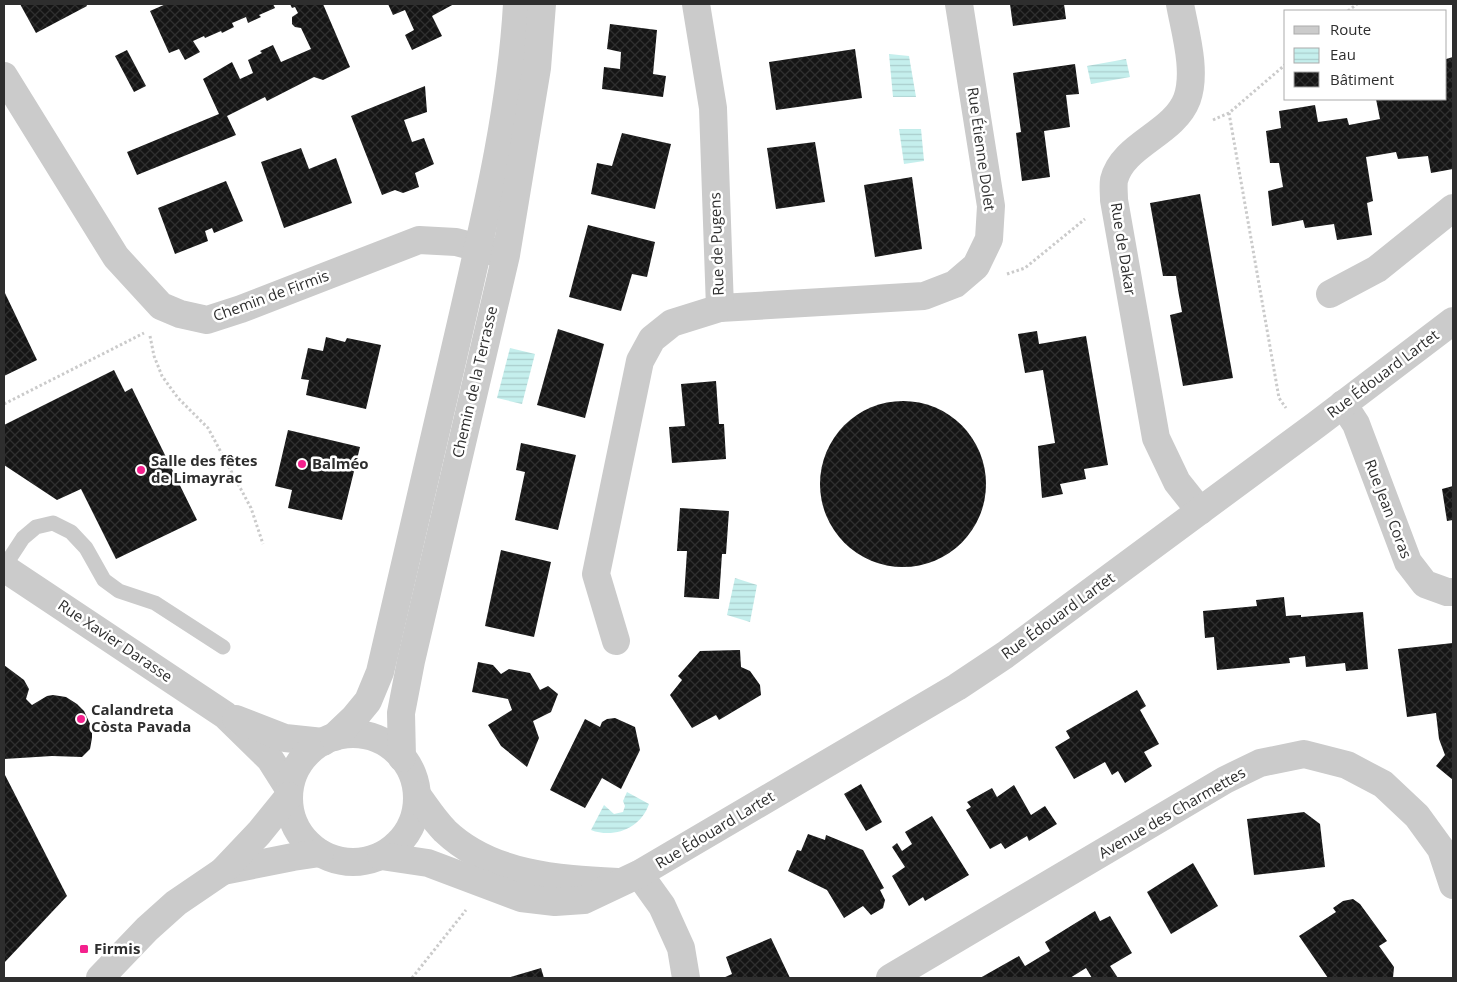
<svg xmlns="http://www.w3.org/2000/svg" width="1457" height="982" font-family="'Open Sans',sans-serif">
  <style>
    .water { fill: url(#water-rules) }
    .building { fill: url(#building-cross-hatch) }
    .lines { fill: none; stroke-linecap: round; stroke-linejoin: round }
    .path { stroke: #cbcbcb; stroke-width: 3; stroke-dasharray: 2.5 2.5; stroke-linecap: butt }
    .service { stroke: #cbcbcb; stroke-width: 15 }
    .minor { stroke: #cbcbcb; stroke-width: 28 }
    .tertiary { stroke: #cbcbcb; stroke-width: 28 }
    .poi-dot { fill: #f4218d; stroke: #fff; stroke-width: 2 }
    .labels { text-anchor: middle; stroke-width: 5; stroke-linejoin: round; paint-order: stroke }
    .street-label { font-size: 15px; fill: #2e2e2e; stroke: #fff }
    .poi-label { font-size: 15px; font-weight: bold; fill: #2e2e2e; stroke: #fff; text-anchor: start }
  </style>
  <defs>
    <pattern id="water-rules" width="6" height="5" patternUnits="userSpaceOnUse" patternTransform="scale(1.25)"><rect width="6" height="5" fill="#c5efed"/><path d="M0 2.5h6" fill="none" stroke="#aacdcc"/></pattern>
    <pattern id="building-cross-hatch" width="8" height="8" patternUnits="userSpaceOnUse" patternTransform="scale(1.25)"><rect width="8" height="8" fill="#151515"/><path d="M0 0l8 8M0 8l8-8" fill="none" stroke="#2f2f2f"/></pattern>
  </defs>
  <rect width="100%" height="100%" fill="#fff"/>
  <g class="water">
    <polygon points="889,54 909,56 916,97 893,97"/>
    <polygon points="1126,59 1130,77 1091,84 1087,66"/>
    <polygon points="899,129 921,129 924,161 904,164"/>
    <polygon points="510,348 535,354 522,404 497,398"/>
    <polygon points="735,578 757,585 750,622 727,615"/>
    <path d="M627,792L649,804C641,828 614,839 591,830L604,805L614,814L623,812L625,806L623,801Z"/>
  </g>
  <g class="building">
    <polygon points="20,4 86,4 87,6 36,33"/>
    <polygon points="166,4 273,4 275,8 259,15 261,17 248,23 246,17 232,23 234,27 222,33 221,31 205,38 204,36 193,41 200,52 185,60 179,49 169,53 150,11"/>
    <polygon points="290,4 323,4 350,67 323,80 314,77 267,101 265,97 227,116 236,135 137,175 127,152 219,114 203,79 232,62 240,79 253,73 248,60 262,53 260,51 273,45 281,62 311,49 301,28 295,27 292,24 292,17 298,13 295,7 292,8"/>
    <polygon points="388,4 454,4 432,16 442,36 412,50 405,35 414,30 405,10 393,15"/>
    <polygon points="1010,4 1064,4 1066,19 1013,26"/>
    <polygon points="610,24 657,30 653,74 666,76 663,97 602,89 604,67 620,69 621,52 607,49"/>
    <polygon points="855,49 862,98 776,110 769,62"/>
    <polygon points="127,50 146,86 134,92 115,56"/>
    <polygon points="1453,57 1453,169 1431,173 1428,156 1398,159 1396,152 1366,157 1373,201 1367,203 1372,235 1337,240 1334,224 1305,228 1303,220 1272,226 1268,191 1283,187 1279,163 1270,163 1266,131 1281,128 1279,111 1315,105 1318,122 1347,118 1349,125 1380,119 1376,99 1446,99 1446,59"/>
    <polygon points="1075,64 1079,94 1066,95 1070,127 1044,131 1050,177 1022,181 1016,133 1021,132 1013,73"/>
    <polygon points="425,86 427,112 404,120 412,142 424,138 434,164 415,173 419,187 403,193 395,190 382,195 351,116"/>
    <polygon points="622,133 671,144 655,209 591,194 597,163 612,166"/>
    <polygon points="815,142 825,202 776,209 767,148"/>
    <polygon points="301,148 309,169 336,158 352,203 284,228 261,162"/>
    <polygon points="912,177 922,249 875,257 864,185"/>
    <polygon points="226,181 243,221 214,233 212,228 205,231 208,241 175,254 158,208"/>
    <polygon points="1200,194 1233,378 1183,386 1170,315 1182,312 1178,290 1176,276 1163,276 1150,203"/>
    <polygon points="588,225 655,242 647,277 632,274 621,311 569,297"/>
    <polygon points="4,291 37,360 4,376"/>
    <polygon points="558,329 604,344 585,418 537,405"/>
    <polygon points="1037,331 1039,344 1086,336 1108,465 1084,469 1086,479 1060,484 1063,494 1042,498 1038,446 1055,443 1043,370 1025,373 1018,334"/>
    <polygon points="326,337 345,342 347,338 381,345 366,409 306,395 309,380 301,379 308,348 323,351"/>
    <polygon points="114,370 125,392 132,388 197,520 116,559 81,489 57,500 4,465 4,425"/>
    <polygon points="716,381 719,424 724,424 726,459 672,463 669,427 685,426 681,384"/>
    <circle cx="903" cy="484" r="83"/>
    <polygon points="288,430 360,447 342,520 288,508 292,490 275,486"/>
    <polygon points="521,443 576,455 558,530 515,520 525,472 516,470"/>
    <polygon points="1453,486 1453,520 1447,521 1442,489"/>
    <polygon points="680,508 729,511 726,554 722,554 719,599 684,597 687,551 677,551"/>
    <polygon points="501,550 551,562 534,637 485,626"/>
    <polygon points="1284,597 1286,616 1301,615 1301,617 1363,612 1368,669 1346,671 1345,663 1306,667 1305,656 1289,658 1290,663 1217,670 1214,637 1205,638 1203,611 1257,606 1256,600"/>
    <polygon points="1453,643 1453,780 1436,766 1445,755 1439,739 1436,713 1407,717 1398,649"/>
    <polygon points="740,650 741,667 750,671 760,685 761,695 719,720 716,715 692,728 670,695 682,680 678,676 700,651"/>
    <polygon points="478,662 493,665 501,674 509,669 530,673 540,690 548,686 558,694 551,712 533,721 539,738 527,767 501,746 488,725 512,710 508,699 472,692"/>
    <polygon points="4,665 24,680 29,689 26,699 32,705 47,696 53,695 66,697 77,704 84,711 92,728 92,738 90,749 82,757 52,756 4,759"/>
    <polygon points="1137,690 1146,706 1140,710 1159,744 1144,752 1152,766 1125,783 1118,771 1112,775 1105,762 1074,779 1055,747 1070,738 1066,731"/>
    <polygon points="615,718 635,727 640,750 621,789 602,778 585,808 550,790 585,719 600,727 602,722 607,719"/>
    <polygon points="4,773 67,896 4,963"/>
    <polygon points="861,784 882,822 866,831 844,794"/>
    <polygon points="1014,785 1031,815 1045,806 1057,824 1029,841 1027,836 1005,849 1001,843 990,849 966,810 971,807 967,802 992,788 997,797"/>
    <polygon points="1304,812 1320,824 1325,867 1254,875 1247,819"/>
    <polygon points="932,816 969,875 925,901 923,897 909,906 892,876 905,867 892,847 897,843 902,851 912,844 905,832"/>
    <polygon points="808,834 825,840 826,835 863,850 884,888 880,890 885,900 883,908 871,915 863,906 844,918 827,890 788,871 797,850 801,851"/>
    <polygon points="1193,863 1218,906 1171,934 1147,892"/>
    <polygon points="1353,899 1360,904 1387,941 1379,946 1394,967 1393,978 1328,978 1299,936 1336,912 1333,908 1343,901"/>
    <polygon points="1095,911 1100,921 1110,916 1132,953 1110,966 1118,978 1092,978 1086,968 1070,978 980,978 1019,956 1025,966 1050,951 1045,942"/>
    <polygon points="771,938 790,978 723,978 732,974 726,957"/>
    <polygon points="541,968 544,978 507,978"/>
  </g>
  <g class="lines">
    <g class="path">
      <polyline points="1348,11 1357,4"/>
      <polyline points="1286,64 1229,113 1279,398 1286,408"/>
      <polyline points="1213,120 1229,113"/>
      <polyline points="1007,274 1025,268 1085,219"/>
      <polyline points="150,336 154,356 162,376 178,398 208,428 251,508 263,544"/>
      <polyline points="4,404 144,333"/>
      <polyline points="412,978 466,910"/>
    </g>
    <polyline class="service" points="4,567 23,538 36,527 53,523 71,532 86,548 104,580 119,591 155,603 223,647"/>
    <g class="minor">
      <path d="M1180,4C1185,32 1197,71 1187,99C1174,134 1123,144 1114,180C1113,186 1114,194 1114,200L1156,438L1177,482L1200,511"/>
      <polyline points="4,76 116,257 161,306 180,314 207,320 241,309 419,240 456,242 502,254"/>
      <polyline points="1330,294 1377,269 1453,208"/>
      <polyline points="720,308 924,296 955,284 976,266 989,239 991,206 959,4"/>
      <polyline points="1343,404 1356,424 1408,562 1425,584 1447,592 1453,592"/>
      <polyline points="4,568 225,715 270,759 289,789"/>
      <polyline points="616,641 596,574 640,361 652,339 672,323 720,308 713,108 696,4"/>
      <polyline points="236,719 285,738 323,742"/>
      <polyline points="639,874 662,906 681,948 686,978"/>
      <polyline points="890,978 1225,780 1260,763 1304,754 1347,765 1383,784 1417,816 1441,849 1453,885"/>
    </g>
    <g class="tertiary">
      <circle cx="353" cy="798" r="64"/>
      <path d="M334,737L354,718L368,701L380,672C407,556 434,439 461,323C485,218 511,111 517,4"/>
      <polyline points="402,758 401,713 411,661 506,255 537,68 542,4"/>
      <path d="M417,795C426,807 434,820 445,831C491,875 558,879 618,882"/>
      <polyline points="381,856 428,863 521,898 555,902 584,900 639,874 957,687 1005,655 1316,425 1453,321"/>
      <polyline points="223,871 293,857 320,853"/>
      <polyline points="100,978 147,929 176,903 223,871 259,833 289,796"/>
    </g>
  </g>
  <g class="poi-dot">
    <circle cx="302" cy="464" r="5"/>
    <circle cx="141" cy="470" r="5"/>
    <circle cx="81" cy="719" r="5"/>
    <rect x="79" y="944" width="10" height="10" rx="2.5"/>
  </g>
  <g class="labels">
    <g class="street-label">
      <text transform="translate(981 149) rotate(82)" y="5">Rue Étienne Dolet</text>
      <text transform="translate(717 244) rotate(-92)" y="5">Rue de Pugens</text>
      <text transform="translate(1123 249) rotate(81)" y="5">Rue de Dakar</text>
      <text transform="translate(271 296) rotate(-20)" y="5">Chemin de Firmis</text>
      <text transform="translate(1383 374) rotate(-37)" y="5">Rue Édouard Lartet</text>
      <text transform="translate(475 382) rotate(-77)" y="5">Chemin de la Terrasse</text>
      <text transform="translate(1388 509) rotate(69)" y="5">Rue Jean Coras</text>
      <text transform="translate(1058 616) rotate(-36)" y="5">Rue Édouard Lartet</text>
      <text transform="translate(115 641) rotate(34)" y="5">Rue Xavier Darasse</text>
      <text transform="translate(1172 813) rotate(-30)" y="5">Avenue des Charmettes</text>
      <text transform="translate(715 830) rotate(-31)" y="5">Rue Édouard Lartet</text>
    </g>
    <g class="poi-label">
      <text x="151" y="466">Salle des fêtes<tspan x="151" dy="17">de Limayrac</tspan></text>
      <text x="312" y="469">Balméo</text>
      <text x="91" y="715">Calandreta<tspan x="91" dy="17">Còsta Pavada</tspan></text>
      <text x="94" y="954">Firmis</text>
    </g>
  </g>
  <rect width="1457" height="982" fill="none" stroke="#2e2e2e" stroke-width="10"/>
  <rect x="1284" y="10" width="162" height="90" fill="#ffffff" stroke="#ababab"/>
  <rect x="1294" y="26" width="25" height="8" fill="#cbcbcb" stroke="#ababab"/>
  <text x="1330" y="35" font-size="15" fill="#2e2e2e">Route</text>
  <rect x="1294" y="48" width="25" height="15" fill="url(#water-rules)" stroke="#ababab"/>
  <text x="1330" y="60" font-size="15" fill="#2e2e2e">Eau</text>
  <rect x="1294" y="72" width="25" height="15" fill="url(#building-cross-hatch)" stroke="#ababab"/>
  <text x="1330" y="85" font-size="15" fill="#2e2e2e">Bâtiment</text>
</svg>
